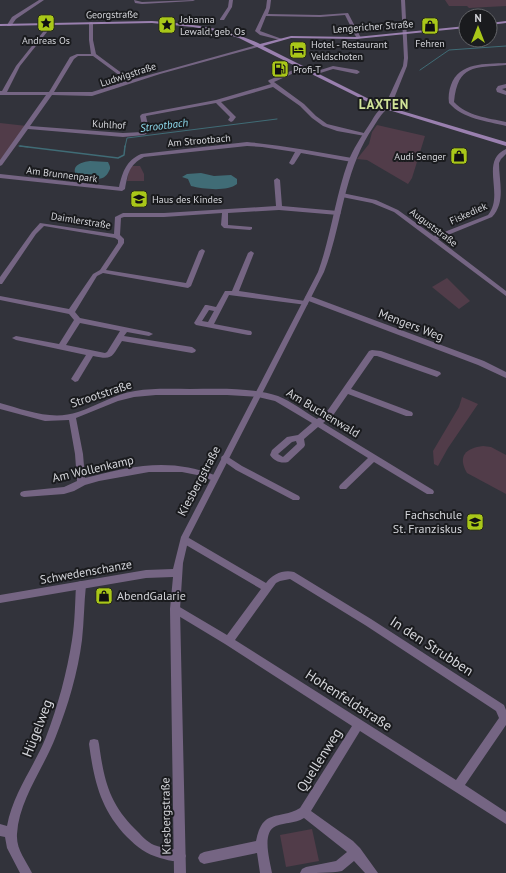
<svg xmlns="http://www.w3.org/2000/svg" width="506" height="873" font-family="'PT Sans',sans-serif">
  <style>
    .green { fill: #513c49 }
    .water { fill: #406c76 }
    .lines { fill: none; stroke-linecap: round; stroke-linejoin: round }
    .stream-far1 { stroke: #406c76; stroke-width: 1 }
    .stream { stroke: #406c76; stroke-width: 1.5 }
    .minor { fill: #756583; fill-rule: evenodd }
    .tertiary { fill: #756583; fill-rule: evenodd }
    .secondary { fill: #9a80af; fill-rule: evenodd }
    .labels { text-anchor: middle; stroke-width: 4; stroke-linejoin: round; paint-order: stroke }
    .far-street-label { font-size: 10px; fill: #d4d5da; stroke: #1a1b1e }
    .far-poi-label { font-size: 10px; fill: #d4d5da; stroke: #1a1b1e; text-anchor: start }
    .far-water-label { font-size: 11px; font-style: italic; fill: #8edcef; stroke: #1a1b1e }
    .street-label { font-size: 12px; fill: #d4d5da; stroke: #1a1b1e }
    .poi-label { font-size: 12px; fill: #d4d5da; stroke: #1a1b1e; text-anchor: end }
    .far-district-label { font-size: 13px; font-weight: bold; letter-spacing: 1px; fill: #d0e398; stroke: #1a1b1e }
    .near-street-label { font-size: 14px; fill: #d4d5da; stroke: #1a1b1e }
  </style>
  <rect width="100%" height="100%" fill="#32333b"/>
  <g class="green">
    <polygon points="445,0 506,0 506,6 469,8 467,6 449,6"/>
    <polygon points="0,123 27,126 0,163"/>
    <polygon points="377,125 425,136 412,178 408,184 367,160 357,159 369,144 372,132"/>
    <polygon points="130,166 140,166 144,174 144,181 127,181"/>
    <polygon points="447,278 470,301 459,309 432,287"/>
    <polygon points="462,397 478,404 448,448 438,466 434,464 433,451 459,407"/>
    <path d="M483,446L491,447L506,455V494L467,473C457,456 466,448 483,446Z"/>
    <polygon points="312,829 319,861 286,867 280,835"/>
  </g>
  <g class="water">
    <path d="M90,161L108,162C110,166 111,168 109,171C103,185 88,176 76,175C71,165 82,162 90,161Z"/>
    <path d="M201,173L214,176L231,175L237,179V184C227,192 203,189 191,186L188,179L182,177L187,174Z"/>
  </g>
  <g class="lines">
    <g class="stream-far1">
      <polyline points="420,70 449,50 506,46"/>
      <polyline points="19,146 28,147"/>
      <polyline points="125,147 127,138 277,119"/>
    </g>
    <polyline class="stream" points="20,146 118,158 124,155 125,146"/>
    <g class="minor">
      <polygon points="39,0 44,0 16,19 11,26 7,26 7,25 12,17"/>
      <polygon points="134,0 142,2 195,0 193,1 142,4 135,3"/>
      <polygon points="229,0 233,0 232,7 224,20 220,20 220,19 228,7"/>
      <polygon points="267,0 271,0 270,8 268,14 320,15 348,13 361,38 357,39 345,15 320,17 266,16 260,31 282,39 280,40 260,35 255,31 266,8"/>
      <path d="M91,22L93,23V40L96,54L131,80L257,45L261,46L160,74L92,96L52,95L30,126L123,133L142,132L143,130L140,116L142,114L216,100L271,84L268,81L269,80L303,66H305V68L274,82L304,104L316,116L327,124L368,134L365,136L337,131L323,126L312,118L300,106L273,87L221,102L236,117L233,121L231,122L228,120L230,117L216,103L146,116L149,130L146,134L144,135L123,137L28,129L2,165L0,166V160L46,95H0V91H2L16,66L43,32L44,24H48L47,32L20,66L7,92H49L70,57L77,54H91L89,40V23ZM78,56H93L127,81L92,92H54L74,59Z"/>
      <path d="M506,63V65C474,68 458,64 454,102C467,116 488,118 506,122V126C487,121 463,119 449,103C448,97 449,90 451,85C459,62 486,64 506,63Z"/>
      <polygon points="333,66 357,70 360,72 357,74 333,69 314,75 311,73"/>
      <polygon points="506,84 506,88 502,89 506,91 506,95 497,92 496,89 498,86"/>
      <path d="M247,142C282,145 317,152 352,158L355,160L352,162L301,153L294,164L292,165L289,163L295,152L262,147L247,146L144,157C129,165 128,173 125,189L122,191L0,178V174L119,187C123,171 126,161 141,154Z"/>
      <path d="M506,149V154L501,159L499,163C499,182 506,202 492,217L438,239L506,291V296L394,212L372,203L342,197L339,195L342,193L376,200L398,210L434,236L488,215C505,195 479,161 506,149Z"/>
      <path d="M277,178L280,180L282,206L338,211L341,213L338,215L279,210L228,213V225L252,227V229L250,230L224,228L221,225L222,213L164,217H124L121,218L120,235L124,239V243L106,270L186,283L199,251L202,249L204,250L205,251L191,286L188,288L103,273L97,276L75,312L80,318L149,332L153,334L149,336L127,332L124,336L192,347L196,350L195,352L192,353L122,341C111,358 113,360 93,356L78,381L75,382L71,379L86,355L16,340L12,338L16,336L59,344L74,320L69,314L0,300V296L69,309L93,274L100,270L118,243V240L115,238L44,226L36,234L2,284H0V277L32,232L40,223L114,234L115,217L123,213H164L276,206L274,180ZM80,323L120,331L107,352L105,353L66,345Z"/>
      <path d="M251,251L254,253L239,291L305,301L308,303L307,305L229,295L214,324L251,331L252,333L251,335H248L196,325L194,323L205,305H207L216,307L225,291H232L248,253ZM209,310L214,311L208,322L202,321Z"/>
      <polygon points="306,296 310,296 484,361 506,372 506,378 478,365 306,300 305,298"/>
      <path d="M372,350L381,351L440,372L441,374L437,377L377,356H374L351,389L412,412L413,414L412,416H406L348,394L334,414L323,423L433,490L434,492L433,494H427L374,462L346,489H340L339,487L340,485L368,458L318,427L304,439L305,445L304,447L288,462C281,464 274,461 270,455L272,450L287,437L298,435L312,423L275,401L258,397L227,395H156L134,397L118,401L76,418L83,454L85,478C133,466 169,457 217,476L218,478L217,480L214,481L197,475L182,472H149L99,481L85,485L74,491L64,494L24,497L21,496L20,494L21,492L24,491L64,487L77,481L75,454L69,420L45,421L0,409V403C25,410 52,421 78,412C97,406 114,394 135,391C153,388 172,389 190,389C219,389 249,387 278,396C291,401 305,412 317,419L328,410L369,351ZM296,441L297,444L283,457L278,454L292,442Z"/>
      <polygon points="225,455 242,466 299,496 300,498 299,500 293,500 236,470 222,460 221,458 222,456"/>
      <path d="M189,538L266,583C272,574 284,569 294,572L371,619L504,705L506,710V725L465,785L506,812V824L360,731L311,811L353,841L360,848L378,873H365L354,861C350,864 346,868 342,871C332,873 312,873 300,873L302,869L306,867L336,861L347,852L304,818C294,824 286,822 276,826C261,832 270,861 272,873H260L257,853L204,864L200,862L198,858L200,854L204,852L256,841C263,807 278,821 300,808L352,726L225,644L172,612L170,609L172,606L175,605L178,606L227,635L261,589L186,545L185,542L186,539ZM290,579L365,625L496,711L499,718L456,780L235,640L276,583L280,581Z"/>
      <path d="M81,581L84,582L86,585C84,603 84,622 82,640C78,672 68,706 56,736C44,768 19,799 17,834C16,850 26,860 32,873H20L7,848L5,837L0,836V824L7,826C13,793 34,767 46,737C58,706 67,672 72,640C75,622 75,603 76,585L78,582Z"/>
      <path d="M94,739L98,740L99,744C104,780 109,803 135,829C141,835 147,842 154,845C164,849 175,848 184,852L186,856L184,860C177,863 167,860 160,858C146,854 137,847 127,837C100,809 94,780 89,744L90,740Z"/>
    </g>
    <g class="tertiary">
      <polygon points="401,0 405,0 408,58 407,66 393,101 390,103 387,101 403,66 404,58"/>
      <path d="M382,108L387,109C381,114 378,120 374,126C343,171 343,223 324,272L189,537L183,563L180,609L186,873H174L170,609L173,577L146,578L0,603V595L146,570L173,569L181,537L318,272C331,236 335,198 348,162C353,149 361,137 369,125C373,119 376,112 382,108Z"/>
    </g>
    <g class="secondary">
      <path d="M152,21C190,24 225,27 260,44L291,36L356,37L466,26V28L356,39L291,38L263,46L373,101C381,96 389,97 396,103V106L392,108L506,142V146L392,111L378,109L372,104L239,38L216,31L193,27L152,23L0,26V24ZM384,100L389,102L390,105C385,108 381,107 377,103Z"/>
      <polygon points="506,21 506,23 490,25 490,23"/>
    </g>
  </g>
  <defs>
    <symbol id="sight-square" viewBox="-11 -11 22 22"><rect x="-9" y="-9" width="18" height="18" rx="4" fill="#a9c719" stroke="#1a1b1e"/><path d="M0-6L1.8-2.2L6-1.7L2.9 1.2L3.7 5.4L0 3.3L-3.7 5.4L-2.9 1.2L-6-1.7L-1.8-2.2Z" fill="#111"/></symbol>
    <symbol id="shop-square" viewBox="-11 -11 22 22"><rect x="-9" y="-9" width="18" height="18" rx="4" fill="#a9c719" stroke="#1a1b1e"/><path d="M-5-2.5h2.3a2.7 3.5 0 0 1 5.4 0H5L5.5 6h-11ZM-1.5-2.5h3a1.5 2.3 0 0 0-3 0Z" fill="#111"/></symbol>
    <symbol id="hotel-square" viewBox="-11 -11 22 22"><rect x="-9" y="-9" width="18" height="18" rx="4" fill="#a9c719" stroke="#1a1b1e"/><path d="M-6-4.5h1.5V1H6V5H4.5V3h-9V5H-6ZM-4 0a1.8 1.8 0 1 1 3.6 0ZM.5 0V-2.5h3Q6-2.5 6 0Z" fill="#111"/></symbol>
    <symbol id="fuel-square" viewBox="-11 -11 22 22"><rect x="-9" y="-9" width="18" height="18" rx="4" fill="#a9c719" stroke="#1a1b1e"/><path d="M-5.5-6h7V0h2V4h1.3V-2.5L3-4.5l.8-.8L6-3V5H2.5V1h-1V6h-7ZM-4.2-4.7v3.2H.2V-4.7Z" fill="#111"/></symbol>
    <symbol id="school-square" viewBox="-11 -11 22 22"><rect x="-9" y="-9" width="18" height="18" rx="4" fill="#a9c719" stroke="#1a1b1e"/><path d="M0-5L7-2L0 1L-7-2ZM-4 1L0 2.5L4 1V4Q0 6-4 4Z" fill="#111"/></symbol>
  </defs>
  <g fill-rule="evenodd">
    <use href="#sight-square" x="36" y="13" width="20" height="20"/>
    <use href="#sight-square" x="157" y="15" width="20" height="20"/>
    <use href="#shop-square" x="420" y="16" width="20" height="20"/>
    <use href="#hotel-square" x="288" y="40" width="20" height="20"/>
    <use href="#fuel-square" x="270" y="59" width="20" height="20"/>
    <use href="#shop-square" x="449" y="146" width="20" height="20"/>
    <use href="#school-square" x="129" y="189" width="20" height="20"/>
    <use href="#school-square" x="465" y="512" width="20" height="20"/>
    <use href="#shop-square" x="94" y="586" width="20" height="20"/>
  </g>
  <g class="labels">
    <g class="far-street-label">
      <text transform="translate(112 14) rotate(-1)" y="4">Georgstraße</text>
      <text transform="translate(373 26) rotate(-4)" y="4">Lengericher Straße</text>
      <text transform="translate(128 74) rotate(-18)" y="4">Ludwigstraße</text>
      <text transform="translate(109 124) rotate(3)" y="4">Kuhlhof</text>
      <text transform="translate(199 140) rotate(-5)" y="4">Am Strootbach</text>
      <text transform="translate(62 174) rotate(7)" y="4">Am Brunnenpark</text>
      <text transform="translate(468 213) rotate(-24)" y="4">Fiskediek</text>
      <text transform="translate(81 220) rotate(9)" y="4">Daimlerstraße</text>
      <text transform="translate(434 227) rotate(37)" y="4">Auguststraße</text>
    </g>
    <g class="far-poi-label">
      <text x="180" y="23">Johanna<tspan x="180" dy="12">Lewald, geb. Os</tspan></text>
      <text x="46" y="44" text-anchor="middle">Andreas Os</text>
      <text x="430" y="47" text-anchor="middle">Fehren</text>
      <text x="311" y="48">Hotel - Restaurant<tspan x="311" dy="12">Veldschoten</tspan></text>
      <text x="293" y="73">Profi-T</text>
      <text x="446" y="160" text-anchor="end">Audi Senger</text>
      <text x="152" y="203">Haus des Kindes</text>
    </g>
    <g class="far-water-label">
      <text transform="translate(164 125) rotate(-7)" y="4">Strootbach</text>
    </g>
    <g class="street-label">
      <text transform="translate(411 325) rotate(21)" y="4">Mengers Weg</text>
      <text transform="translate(101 394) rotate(-18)" y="4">Strootstraße</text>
      <text transform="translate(323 413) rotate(31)" y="4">Am Buchenwald</text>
      <text transform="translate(93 469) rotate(-13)" y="4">Am Wollenkamp</text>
      <text transform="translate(199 481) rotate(-62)" y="4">Kiesbergstraße</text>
      <text transform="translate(86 572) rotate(-10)" y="4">Schwedenschanze</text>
      <text transform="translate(166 816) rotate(-91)" y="4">Kiesbergstraße</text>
    </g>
    <g class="poi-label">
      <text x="462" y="519">Fachschule<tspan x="462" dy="14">St. Franziskus</tspan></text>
      <text x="117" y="600" text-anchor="start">AbendGalarie</text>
    </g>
    <g class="far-district-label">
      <text x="384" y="109">LAXTEN</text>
    </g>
    <g class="near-street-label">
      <text transform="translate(432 646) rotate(33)" y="5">In den Strubben</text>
      <text transform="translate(349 700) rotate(33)" y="5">Hohenfeldstraße</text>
      <text transform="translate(37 728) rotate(-69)" y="5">Hügelweg</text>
      <text transform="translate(319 760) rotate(-58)" y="5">Quellenweg</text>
    </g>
  </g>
  <g transform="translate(478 28)"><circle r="19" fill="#1a1b1e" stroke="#646569"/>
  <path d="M0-3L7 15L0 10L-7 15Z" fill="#a9c719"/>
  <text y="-6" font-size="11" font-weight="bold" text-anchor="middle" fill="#d4d5da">N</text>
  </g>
</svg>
